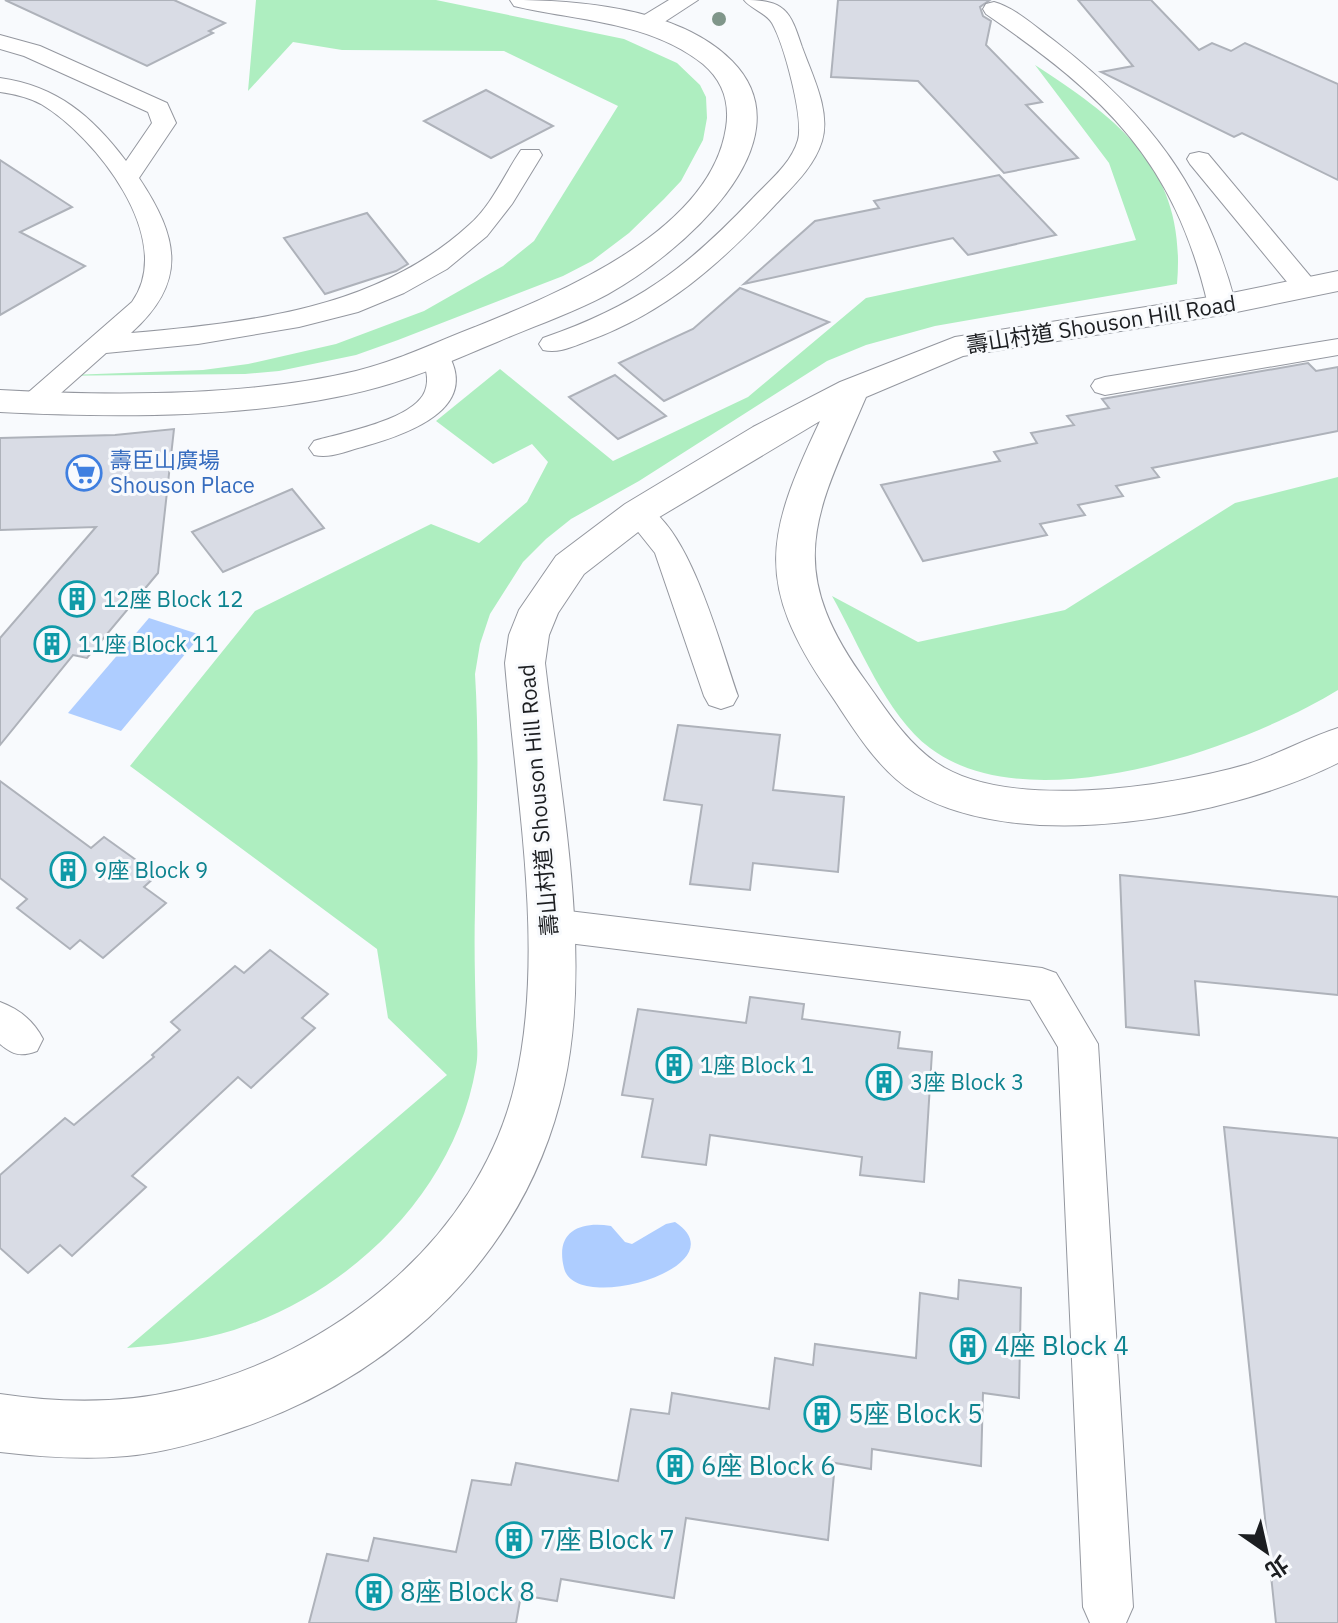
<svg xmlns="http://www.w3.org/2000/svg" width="1338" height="1623" font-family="'IBM Plex Sans','Noto Sans TC',sans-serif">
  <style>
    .green { fill: #aeeec0 }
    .water { fill: #aecdff }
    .building { fill: #d9dce5; stroke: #aeb2ba; stroke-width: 2 }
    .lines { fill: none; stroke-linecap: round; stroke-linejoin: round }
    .lane-casing { stroke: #94979f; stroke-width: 2 }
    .street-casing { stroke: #94979f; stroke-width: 2 }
    .lane { fill: #fff; fill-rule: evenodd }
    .street { fill: #fff; fill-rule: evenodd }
    .tree { fill: #80968a }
    .labels { text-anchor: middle; stroke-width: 6; stroke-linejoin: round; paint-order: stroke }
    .street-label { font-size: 22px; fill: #1c1e21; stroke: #f8fafd }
    .shop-label { font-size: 22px; fill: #366cbe; stroke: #f8fafd; text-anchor: start }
    .culture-label { font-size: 22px; fill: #0d838f; stroke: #f8fafd; text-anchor: start }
    .near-culture-label { font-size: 26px; fill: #0d838f; stroke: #f8fafd; text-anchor: start }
  </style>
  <rect width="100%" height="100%" fill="#f8fafd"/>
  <g class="green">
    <polygon points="256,0 436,0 624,39 677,63 700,85 706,97 707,118 703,140 681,181 664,199 629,233 592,261 563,276 398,340 356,355 279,371 245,374 43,376 203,370 248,364 336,344 424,311 503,266 534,241 618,106 504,51 342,50 293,42 248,91"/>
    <path d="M1035,65C1121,121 1187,170 1177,284L935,326L866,345L827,361L639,481L571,519L546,539L523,562L490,614L480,644L475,674C480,753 476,832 475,910C474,946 475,983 476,1019C476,1034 479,1052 476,1067C455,1191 352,1292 234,1330C199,1341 163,1345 127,1348L447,1075L388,1018L377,949L130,766L255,611L431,524L479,543L527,502L548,462L532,444L493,464L436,421L500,369L613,461L748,397L866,298L1136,240L1109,163Z"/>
    <path d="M1338,477V690C1243,748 1030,824 930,748C886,715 859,644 832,596L918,642L1065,610L1235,503Z"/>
  </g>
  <g class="water">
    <polygon points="149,618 201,635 121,731 68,713"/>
    <path d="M675,1222C742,1266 575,1316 564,1268C555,1232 579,1221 611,1226L625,1242L632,1244L666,1224Z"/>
  </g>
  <g class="building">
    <polygon points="5,0 174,0 225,23 209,31 213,33 147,66"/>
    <polygon points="838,0 990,0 980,7 983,16 991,21 986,45 1042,102 1026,105 1078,158 1004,173 918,81 831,77"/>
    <polygon points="1078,0 1151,0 1199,50 1212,43 1231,51 1245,43 1338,84 1338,180 1242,133 1234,137 1101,72 1133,66"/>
    <polygon points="486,90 553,126 491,158 424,121"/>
    <polygon points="0,160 72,207 20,232 85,266 0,315"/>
    <polygon points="999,175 1056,235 968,255 953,238 744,284 815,221 879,208 874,201"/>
    <polygon points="367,213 408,264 396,271 325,294 284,238"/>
    <polygon points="740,288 829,322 664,401 619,363 693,329"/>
    <polygon points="1308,363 1316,371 1338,367 1338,431 1152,468 1159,477 1116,486 1123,496 1078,505 1085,515 1040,524 1047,535 923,561 881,485 1000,461 994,452 1037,443 1031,433 1074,425 1067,416 1109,408 1102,399"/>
    <polygon points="615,375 666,416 618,439 569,397"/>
    <polygon points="174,429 158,573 87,658 73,655 0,745 0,638 96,527 0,530 0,438 115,435"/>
    <polygon points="292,489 324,528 223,572 192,532"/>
    <polygon points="678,725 780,735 773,790 844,797 838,872 753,863 750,890 690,884 702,805 664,800"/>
    <polygon points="0,781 91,848 104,837 157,875 144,887 166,903 103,958 80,940 70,949 17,908 27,899 0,878"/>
    <polygon points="1120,875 1338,897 1338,995 1195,981 1199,1035 1126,1027"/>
    <polygon points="270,950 328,994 302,1018 315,1028 251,1088 238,1077 162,1148 132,1176 146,1187 72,1256 60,1245 28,1273 0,1248 0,1175 65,1118 74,1125 154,1057 152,1055 180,1030 171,1022 235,966 244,973"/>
    <polygon points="750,997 804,1004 802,1019 900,1032 898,1048 932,1052 924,1182 860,1175 862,1157 710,1135 706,1165 642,1157 653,1099 622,1095 638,1009 746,1023"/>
    <polygon points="1224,1127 1338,1138 1338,1623 1276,1623"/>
    <polygon points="959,1280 1021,1288 1019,1398 983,1393 981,1466 872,1449 871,1469 835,1463 828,1540 686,1518 674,1598 561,1579 557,1601 521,1595 516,1623 309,1623 327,1554 368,1561 374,1538 456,1552 472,1480 511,1485 516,1463 618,1481 631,1409 669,1414 672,1393 769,1409 775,1358 813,1365 815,1344 916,1358 920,1293 958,1299"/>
  </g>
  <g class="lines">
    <defs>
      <g id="lane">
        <polygon points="669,0 698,0 652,30 636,30 633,25 636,20"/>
        <path d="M744,0C785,0 790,10 802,47C812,75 831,111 822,141C814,167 793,186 775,205C720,264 666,312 590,340C574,346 559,354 543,350L539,344L543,338C636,306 686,269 753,198C769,181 791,164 798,140C804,118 784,44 772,23C766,13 751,9 744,0Z"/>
        <path d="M994,2C1016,8 1038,29 1056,42C1151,116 1205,188 1236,305L1232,311H1212L1208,305C1174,160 1105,96 986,14L983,9L986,4Z"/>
        <path d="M0,35L40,46L167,103L176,123L139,178C179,238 188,282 131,333C250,322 376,310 469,225C492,205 504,175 521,150H539L542,155L512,204L487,236L447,269L404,293L358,312L299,327L198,344L106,353L43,409L33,412L23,409L19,403L23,397L132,302C177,239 95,136 41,104C28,97 14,94 0,92V78C57,86 92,116 126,161L152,123L148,112L24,56L0,49Z"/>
        <polygon points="1199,152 1208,154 1315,282 1319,288 1315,294 1297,294 1190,164 1187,159 1190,154"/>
        <polygon points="1338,339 1338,355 1105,395 1095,392 1091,386 1095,380 1105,377"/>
        <path d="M435,346L445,349C485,409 405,435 362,447C346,451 330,459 314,455L309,448L314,441C341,433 414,420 425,391C430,378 425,367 421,355L425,349Z"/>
        <path d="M638,503C688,517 721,649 738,696L733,705L721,709L709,705L704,696L655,553L623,513L627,506Z"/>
        <polygon points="552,909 1042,968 1056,973 1098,1044 1133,1607 1126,1623 1090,1623 1083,1607 1058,1047 1030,1000 552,941 539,936 533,925 539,914"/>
        <path d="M0,1002C19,1009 34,1021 43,1039L37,1051C21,1057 13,1055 0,1044Z"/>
      </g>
      <g id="street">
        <path d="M510,0C579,0 680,8 732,61C813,143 675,257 608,294C573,313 534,326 497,342C458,358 420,376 379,387C263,419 119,418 0,412V390C110,396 248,397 356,371C397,361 436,342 475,327C559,293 710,232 726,128C730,103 723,81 703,64C649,21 577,21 514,6Z"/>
        <path d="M1338,271V291L1222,315L963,356L866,397C815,516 782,567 867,683C887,711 906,741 934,761C1003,812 1170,787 1248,764C1279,754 1307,738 1338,728V763C1231,817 1024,856 915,793C877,770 853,727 829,692C754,583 766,535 820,421L651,522L584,574L558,613L549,635L545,663C560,794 593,955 564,1085C528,1250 401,1372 244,1427C205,1441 168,1452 127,1456C84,1460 42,1457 0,1452V1394C60,1403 121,1404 180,1390C331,1356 479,1239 515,1084C546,951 516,798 505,663L509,635L519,610L556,556L625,504L753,427L840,382L955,337L1222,295Z"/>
      </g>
    </defs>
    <use href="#lane" class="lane-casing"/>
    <use href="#street" class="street-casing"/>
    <use href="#lane" class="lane"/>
    <use href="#street" class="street"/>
  </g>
  <circle class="tree" cx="719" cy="19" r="7"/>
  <defs>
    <symbol id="supermarket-ring" viewBox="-11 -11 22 22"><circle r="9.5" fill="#f8fafd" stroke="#3f7fe0" stroke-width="1.5"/><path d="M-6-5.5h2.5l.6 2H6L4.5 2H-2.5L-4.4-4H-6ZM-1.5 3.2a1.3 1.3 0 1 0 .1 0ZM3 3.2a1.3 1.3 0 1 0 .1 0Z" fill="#3f7fe0"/></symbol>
    <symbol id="building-ring" viewBox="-11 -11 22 22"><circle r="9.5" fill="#f8fafd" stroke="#0f9aa8" stroke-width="1.5"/><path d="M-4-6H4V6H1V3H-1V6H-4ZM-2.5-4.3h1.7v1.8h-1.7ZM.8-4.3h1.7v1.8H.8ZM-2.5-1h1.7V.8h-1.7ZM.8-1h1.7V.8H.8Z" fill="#0f9aa8"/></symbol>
  </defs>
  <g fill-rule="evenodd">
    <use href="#supermarket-ring" x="64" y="453" width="40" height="40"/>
    <use href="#building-ring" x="57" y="579" width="40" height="40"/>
    <use href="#building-ring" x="32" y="624" width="40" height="40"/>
    <use href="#building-ring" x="48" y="850" width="40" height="40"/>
    <use href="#building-ring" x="654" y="1045" width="40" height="40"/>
    <use href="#building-ring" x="864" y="1062" width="40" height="40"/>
    <use href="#building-ring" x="948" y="1326" width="40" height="40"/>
    <use href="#building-ring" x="802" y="1394" width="40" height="40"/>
    <use href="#building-ring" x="655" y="1446" width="40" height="40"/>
    <use href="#building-ring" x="494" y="1520" width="40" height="40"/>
    <use href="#building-ring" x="354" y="1572" width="40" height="40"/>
  </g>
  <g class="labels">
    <g class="street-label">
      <text transform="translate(1101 324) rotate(-9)" y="8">壽山村道 Shouson Hill Road</text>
      <text transform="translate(538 800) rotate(-95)" y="8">壽山村道 Shouson Hill Road</text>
    </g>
    <g class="shop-label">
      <text x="110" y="468">壽臣山廣場<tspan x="110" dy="25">Shouson Place</tspan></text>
    </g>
    <g class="culture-label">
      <text x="103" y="607">12座 Block 12</text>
      <text x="78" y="652">11座 Block 11</text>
      <text x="94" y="878">9座 Block 9</text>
      <text x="700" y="1073">1座 Block 1</text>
      <text x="910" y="1090">3座 Block 3</text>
    </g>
    <g class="near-culture-label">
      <text x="994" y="1355">4座 Block 4</text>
      <text x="848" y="1423">5座 Block 5</text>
      <text x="701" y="1475">6座 Block 6</text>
      <text x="540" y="1549">7座 Block 7</text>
      <text x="400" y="1601">8座 Block 8</text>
    </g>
  </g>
  <g transform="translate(1266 1551) rotate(146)" stroke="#f8fafd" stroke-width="6" paint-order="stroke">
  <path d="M0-6L14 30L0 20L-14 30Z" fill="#1c1e21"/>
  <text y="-12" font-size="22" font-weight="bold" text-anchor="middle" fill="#1c1e21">北</text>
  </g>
</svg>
